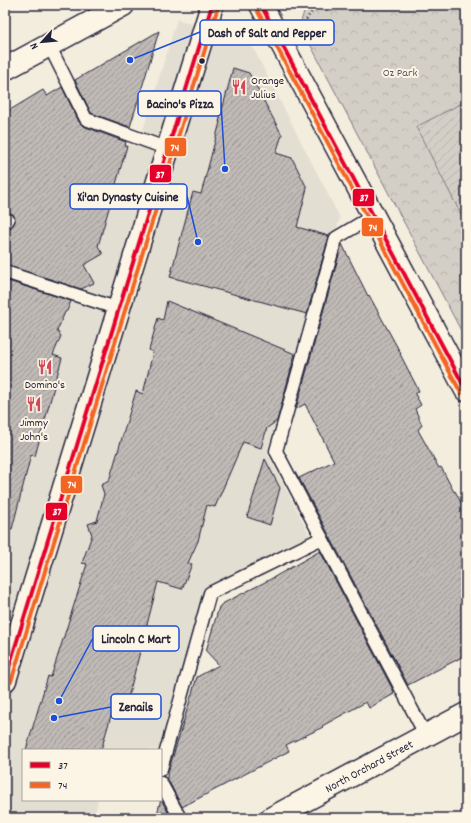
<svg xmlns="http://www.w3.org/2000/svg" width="471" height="823" font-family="Dekko,sans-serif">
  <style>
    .built { fill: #e3ded2 }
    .park { fill: url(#park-crowns); stroke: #7b7880 }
    .garden { fill: url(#garden-furrows); stroke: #7b7880 }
    .building { fill: url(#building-hatch); stroke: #22223b }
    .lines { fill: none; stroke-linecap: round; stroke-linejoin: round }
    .service-casing { stroke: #22223b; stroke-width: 15 }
    .minor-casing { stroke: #22223b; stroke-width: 25 }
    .tertiary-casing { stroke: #22223b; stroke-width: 25 }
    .secondary-casing { stroke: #22223b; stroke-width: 25 }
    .path { stroke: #22223b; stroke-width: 2.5; stroke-dasharray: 1 3; stroke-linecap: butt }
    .service { stroke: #fcf5e5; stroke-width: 12 }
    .minor { stroke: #fcf5e5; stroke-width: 22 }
    .tertiary { stroke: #fcf5e5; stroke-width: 22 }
    .secondary { stroke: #fcf5e5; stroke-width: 22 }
    .bus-1-casing { stroke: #fcf5e5; stroke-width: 7 }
    .bus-2-casing { stroke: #fcf5e5; stroke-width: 7 }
    .bus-1 { stroke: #e4002b; stroke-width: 4 }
    .bus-2 { stroke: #f26522; stroke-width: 4 }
    .bus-dot { fill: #22223b; stroke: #fcf5e5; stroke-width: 1.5 }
    .labels { text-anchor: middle; stroke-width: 4; stroke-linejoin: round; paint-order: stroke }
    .park-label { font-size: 12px; fill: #575665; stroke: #fcf5e5 }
    .poi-label { font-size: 12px; fill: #22223b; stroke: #fcf5e5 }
    .street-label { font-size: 12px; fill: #22223b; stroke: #fcf5e5 }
    .leader { fill: none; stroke: #1d4ed8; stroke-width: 1.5 }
    .callout-dot { fill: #1d4ed8; stroke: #fcf5e5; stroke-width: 1.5 }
    .callout { fill: #fcf5e5; stroke: #1d4ed8; stroke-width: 1.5 }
    .callout-label { font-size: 13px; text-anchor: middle; font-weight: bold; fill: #22223b }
    .line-badge { stroke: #fcf5e5; stroke-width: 1.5 }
    .badge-label { font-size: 11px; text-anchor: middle; font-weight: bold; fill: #fff }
  </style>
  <defs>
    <pattern id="park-crowns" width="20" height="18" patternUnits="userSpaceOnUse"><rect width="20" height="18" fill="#d4cfc6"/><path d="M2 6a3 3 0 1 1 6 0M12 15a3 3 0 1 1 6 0" fill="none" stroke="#b6b1ab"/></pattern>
    <pattern id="garden-furrows" width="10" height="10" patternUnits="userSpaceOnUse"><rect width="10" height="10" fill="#d4cfc6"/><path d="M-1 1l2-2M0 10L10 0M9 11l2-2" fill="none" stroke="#b6b1ab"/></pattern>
    <pattern id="building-hatch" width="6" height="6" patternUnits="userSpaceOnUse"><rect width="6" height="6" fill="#bfbab6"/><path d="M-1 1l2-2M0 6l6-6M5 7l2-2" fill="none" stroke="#9b9795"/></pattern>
  </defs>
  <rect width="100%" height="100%" fill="#f3edde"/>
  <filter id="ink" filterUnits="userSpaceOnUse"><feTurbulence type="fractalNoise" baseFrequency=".025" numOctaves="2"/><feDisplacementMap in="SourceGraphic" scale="8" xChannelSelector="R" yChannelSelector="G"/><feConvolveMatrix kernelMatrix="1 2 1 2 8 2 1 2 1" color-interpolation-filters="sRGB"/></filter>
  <g filter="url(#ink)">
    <polygon class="built" points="177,19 251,44 340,218 267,452 310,536 203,591 158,750 23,750 23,800 98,800 94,818 5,818 5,232 17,217 78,132 138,147"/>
    <polygon class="park" points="306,5 466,5 466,340 300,25"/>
    <polygon class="garden" points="466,101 466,224 416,127"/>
    <g class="building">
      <polygon points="159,31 130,127 91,113 75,80"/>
      <polygon points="233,68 249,73 282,135 276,153 292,158 307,188 297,227 329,236 307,314 170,277 193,192 201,194 220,122 219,122"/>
      <polygon points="62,87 79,122 83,126 126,142 125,146 127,146 98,246 103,254 84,265 94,283 81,289 5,265 5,230 10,228 15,222 15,218 13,214 10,213 5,213 5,113 43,90 47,96"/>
      <polygon points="342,244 368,296 369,295 401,354 400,354 419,391 415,394 421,405 415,409 422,425 418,430 439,468 441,467 454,492 455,491 466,512 466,655 408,685 299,478 334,461 305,404 296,409"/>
      <polygon points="5,280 71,301 67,311 65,312 57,331 61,336 53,355 62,358 35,456 31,455 12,529 5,528"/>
      <polygon points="167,301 295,354 277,421 267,428 261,448 243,442 215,507 207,505 198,541 188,563 192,564 182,589 158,582 128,698 117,695 101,750 26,750 48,676 51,677 87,564 82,563 92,535 88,524 97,521 104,494 101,485 109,481 136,391 143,394 153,352 149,350 158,318 163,320"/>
      <polygon points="265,459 280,488 270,525 247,517"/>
      <polygon points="320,551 394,692 393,693 394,694 369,708 366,702 322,726 323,727 286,745 289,751 182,807 167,778 167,776 197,677 219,665 206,651 219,607 222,604 269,580"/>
      <polygon points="161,799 169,814 162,818 156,818"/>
    </g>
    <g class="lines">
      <defs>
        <g id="service">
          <polyline points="49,45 86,119 168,149"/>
          <polyline points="373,216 336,238 276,451 426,736"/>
          <polyline points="5,223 8,220"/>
          <polyline points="5,272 119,309"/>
          <polyline points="161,769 210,593 322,538"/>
          <polyline points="161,783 180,818"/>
        </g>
        <g id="minor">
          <polyline points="5,69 123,5"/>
          <path id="s1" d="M272,818L466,714"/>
        </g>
        <polyline id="tertiary" points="261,5 466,390"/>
        <polyline id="secondary" points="5,680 212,5"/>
      </defs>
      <use href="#service" class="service-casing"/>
      <use href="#minor" class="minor-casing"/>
      <use href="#tertiary" class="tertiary-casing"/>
      <use href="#secondary" class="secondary-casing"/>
      <polyline class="path" points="304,23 316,5"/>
      <use href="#service" class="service"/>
      <use href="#minor" class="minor"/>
      <use href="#tertiary" class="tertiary"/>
      <use href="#secondary" class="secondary"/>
      <defs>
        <g id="bus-1">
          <polyline points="261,5 466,390"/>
          <polyline points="5,680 212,5"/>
        </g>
        <g id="bus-2">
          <polyline points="256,8 461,393"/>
          <polyline points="11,682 218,7"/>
        </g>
      </defs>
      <use href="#bus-1" class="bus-1-casing"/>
      <use href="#bus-2" class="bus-2-casing"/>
      <use href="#bus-1" class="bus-1"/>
      <use href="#bus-2" class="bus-2"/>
    </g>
  </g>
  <defs>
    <symbol id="restaurant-bare" viewBox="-9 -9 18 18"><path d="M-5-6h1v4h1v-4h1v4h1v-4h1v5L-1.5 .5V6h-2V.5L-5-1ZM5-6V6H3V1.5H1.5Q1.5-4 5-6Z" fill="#d1495b" stroke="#fcf5e5" stroke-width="2.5" paint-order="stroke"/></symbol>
  </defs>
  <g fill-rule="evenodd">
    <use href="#restaurant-bare" x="228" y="76" width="22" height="22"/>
    <use href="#restaurant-bare" x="34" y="356" width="22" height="22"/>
    <use href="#restaurant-bare" x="23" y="393" width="22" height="22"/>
  </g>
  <circle class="bus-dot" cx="202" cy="61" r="3.5"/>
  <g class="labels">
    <g class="park-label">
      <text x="400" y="76">Oz Park</text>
    </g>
    <g class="poi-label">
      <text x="251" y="84" text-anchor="start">Orange<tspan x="251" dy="14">Julius</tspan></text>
      <text x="45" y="388">Domino's</text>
      <text x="34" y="426">Jimmy<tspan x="34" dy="14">John's</tspan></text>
    </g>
    <g class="street-label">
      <text dy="4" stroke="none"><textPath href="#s1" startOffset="110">North Orchard Street</textPath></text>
    </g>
  </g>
  <path class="leader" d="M130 60L200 32M225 169L221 103M198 242L187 196M59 701L93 638M54 718L111 707"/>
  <g class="callout-dot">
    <circle cx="130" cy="60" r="4"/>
    <circle cx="225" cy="169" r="4"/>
    <circle cx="198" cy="242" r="4"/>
    <circle cx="59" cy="701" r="4"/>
    <circle cx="54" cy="718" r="4"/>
  </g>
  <g class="callout">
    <rect x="200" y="20" width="134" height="25" rx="4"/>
    <rect x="138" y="91" width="83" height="25" rx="4"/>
    <rect x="70" y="184" width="117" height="25" rx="4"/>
    <rect x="93" y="626" width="86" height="25" rx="4"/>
    <rect x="111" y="694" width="50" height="25" rx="4"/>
  </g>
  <g class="callout-label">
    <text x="267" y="37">Dash of Salt and Pepper</text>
    <text x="180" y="108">Bacino's Pizza</text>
    <text x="128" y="201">Xi'an Dynasty Cuisine</text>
    <text x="136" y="643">Lincoln C Mart</text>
    <text x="136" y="711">Zenails</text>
  </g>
  <g class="line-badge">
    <rect x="164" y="137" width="23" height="20" rx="4" fill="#f26522"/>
    <rect x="149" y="164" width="23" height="19" rx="4" fill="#e4002b"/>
    <rect x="352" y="188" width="23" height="19" rx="4" fill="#e4002b"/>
    <rect x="361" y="217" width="23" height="20" rx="4" fill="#f26522"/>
    <rect x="60" y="475" width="23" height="19" rx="4" fill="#f26522"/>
    <rect x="45" y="502" width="23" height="19" rx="4" fill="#e4002b"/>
  </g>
  <g class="badge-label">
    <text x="175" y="151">74</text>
    <text x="160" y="178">37</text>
    <text x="364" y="201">37</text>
    <text x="373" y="231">74</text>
    <text x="72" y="488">74</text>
    <text x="57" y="515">37</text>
  </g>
  <rect width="471" height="823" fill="none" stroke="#fcf5e5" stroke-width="20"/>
  <rect x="10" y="10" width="451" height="803" fill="none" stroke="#22223b" stroke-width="1.5" filter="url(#ink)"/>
  <rect x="22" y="749" width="140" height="52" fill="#fcf5e5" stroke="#a5a1a1"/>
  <rect x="30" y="762" width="20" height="6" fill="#e4002b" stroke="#a5a1a1"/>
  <text x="58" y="769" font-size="12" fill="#22223b">37</text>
  <rect x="30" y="782" width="20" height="6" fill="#f26522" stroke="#a5a1a1"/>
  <text x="58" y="789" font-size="12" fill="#22223b">74</text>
  <g transform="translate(42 42) rotate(243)" stroke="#fcf5e5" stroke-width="3" paint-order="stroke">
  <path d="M0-3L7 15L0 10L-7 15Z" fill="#22223b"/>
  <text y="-6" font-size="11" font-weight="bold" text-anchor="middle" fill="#22223b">N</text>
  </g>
</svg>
